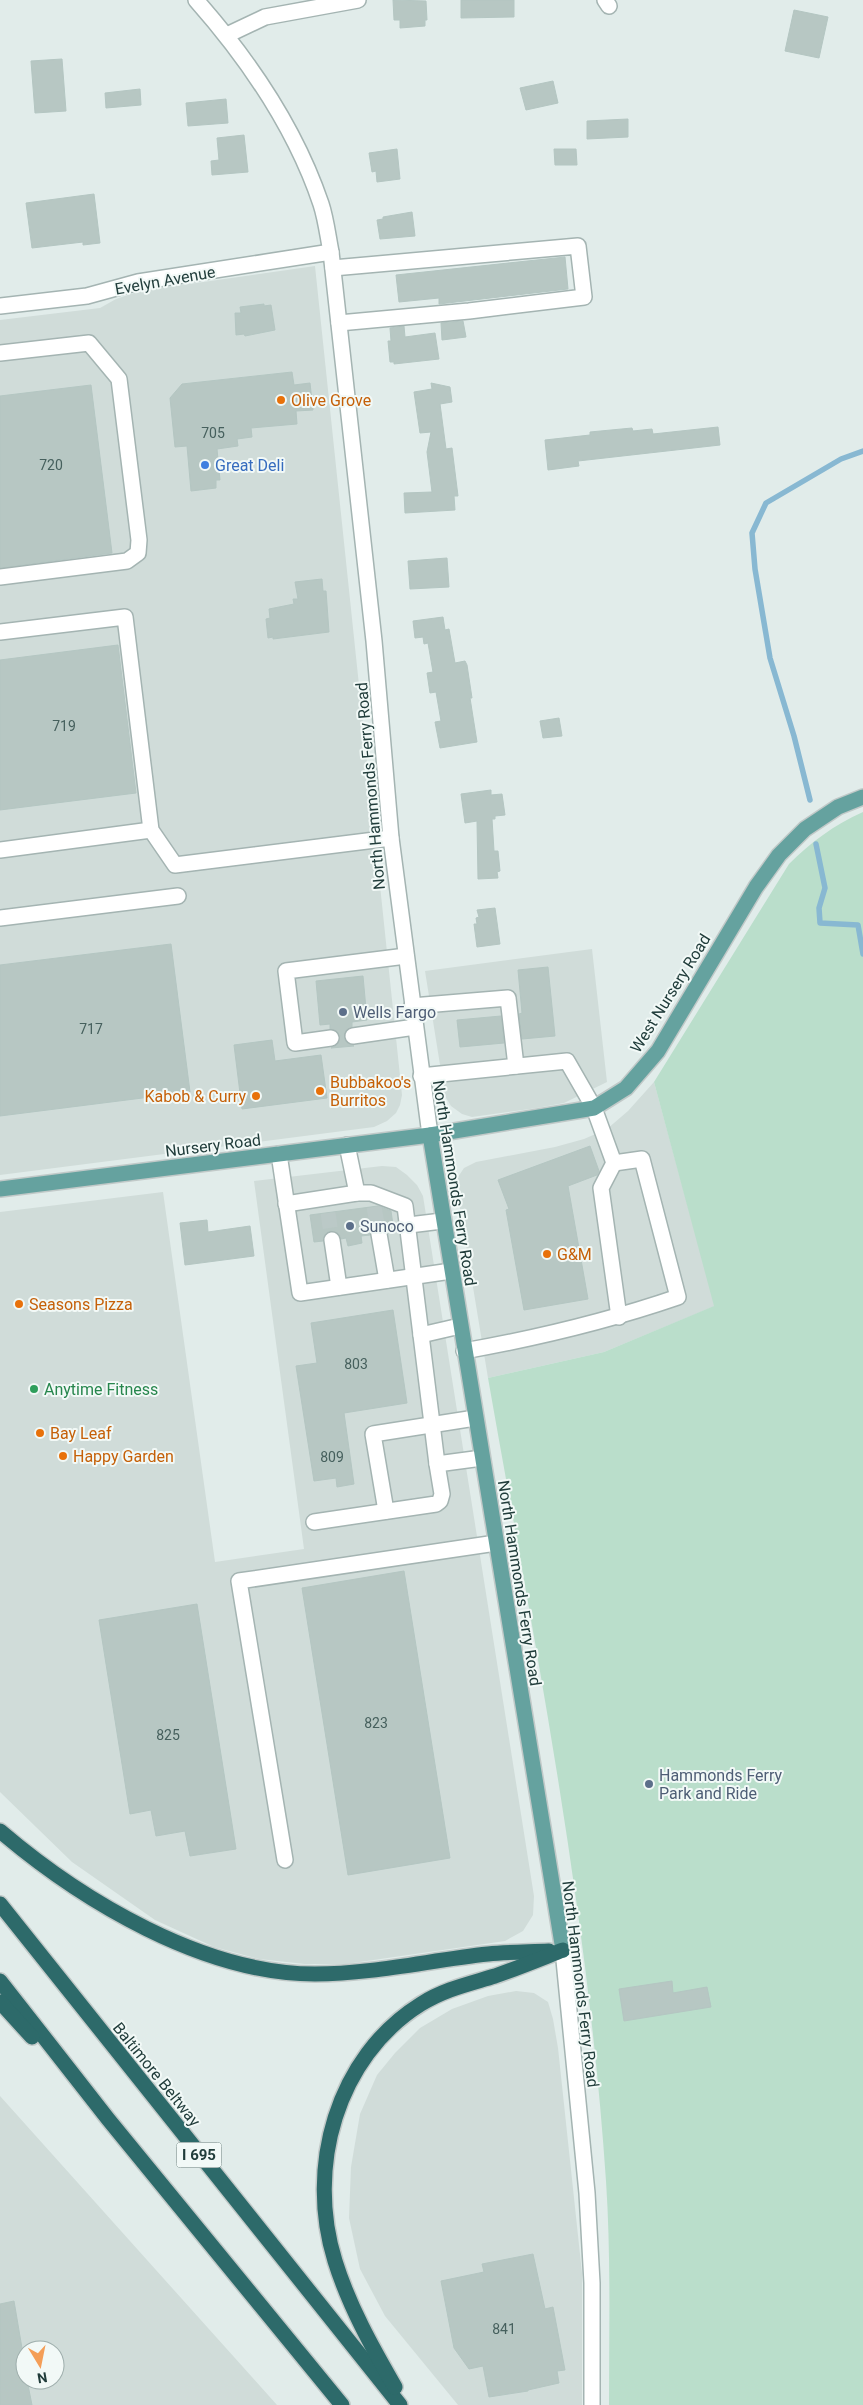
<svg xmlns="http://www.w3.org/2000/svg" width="863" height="2405" font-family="Roboto,sans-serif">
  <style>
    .built { fill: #d0dcd9; fill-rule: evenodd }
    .green { fill: #badecb }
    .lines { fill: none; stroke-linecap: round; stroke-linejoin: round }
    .stream { stroke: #88b8d2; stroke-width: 5.5 }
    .building { fill: #b7c7c3; stroke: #b4c6c2 }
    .minor-tunnel { stroke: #bbc9c7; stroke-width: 15; stroke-dasharray: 15 8; stroke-linecap: butt }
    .minor-casing { stroke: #a4b4b2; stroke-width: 18 }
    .major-casing { stroke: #c1c9c8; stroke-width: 18 }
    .highway-casing { stroke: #c1c9c8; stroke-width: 18 }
    .minor { stroke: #fff; stroke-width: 15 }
    .major { stroke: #65a29f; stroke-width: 15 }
    .highway { stroke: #2d6a6a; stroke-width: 15 }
    .food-dot { fill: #e8710a; stroke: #f2f9f7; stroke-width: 2 }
    .shop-dot { fill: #3f7fe0; stroke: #f2f9f7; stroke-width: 2 }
    .service-dot { fill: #5c6f8a; stroke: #f2f9f7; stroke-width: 2 }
    .leisure-dot { fill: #2e9e5b; stroke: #f2f9f7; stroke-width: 2 }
    .labels { text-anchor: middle; stroke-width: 4; stroke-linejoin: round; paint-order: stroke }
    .number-label { font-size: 14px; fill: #46605d }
    .shield { fill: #f2f9f7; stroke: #607573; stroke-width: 1 }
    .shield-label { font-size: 15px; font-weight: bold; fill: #213d3b }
    .street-label { font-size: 16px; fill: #213d3b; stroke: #f2f9f7 }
    .food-label { font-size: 16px; fill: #c56008; stroke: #f2f9f7; text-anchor: start }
    .shop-label { font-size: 16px; fill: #366cbe; stroke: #f2f9f7; text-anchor: start }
    .service-label { font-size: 16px; fill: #4e5e75; stroke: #f2f9f7; text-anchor: start }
    .leisure-label { font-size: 16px; fill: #27864d; stroke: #f2f9f7; text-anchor: start }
  </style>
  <rect width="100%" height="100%" fill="#e1ecea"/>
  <g class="built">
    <polygon points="315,266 402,1095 400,1105 396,1113 387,1121 374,1127 0,1175 0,320 100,308 116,299 140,291"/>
    <polygon points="592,949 607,1082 564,1103 537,1108 472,1117 462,1114 451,1106 445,1096 425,971"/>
    <polygon points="654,1082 715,1306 604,1352 488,1378 456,1184 458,1177 464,1168 476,1162 555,1147 584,1139 607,1129 628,1111"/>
    <polygon points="382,1166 396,1167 407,1175 417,1185 423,1196 534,1896 533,1915 523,1931 505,1941 346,1964 305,1964 259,1959 214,1947 155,1920 72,1862 0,1792 0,1212 163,1192 215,1562 304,1549 254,1181"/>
    <polygon points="516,1991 534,1993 548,2002 553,2019 558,2048 582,2273 582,2405 458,2405 385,2316 360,2269 349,2218 351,2167 360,2114 377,2075 395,2053 420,2028 452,2009 488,1996"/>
    <path d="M0,2096L277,2405H0ZM25,2350H55V2380H25Z"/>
  </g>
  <path class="green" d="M863,812V2405H609C609,2330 611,2256 606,2181C588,1911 535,1645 488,1378L604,1352L714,1306L654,1082L789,864C811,842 834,825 863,812Z"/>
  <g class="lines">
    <g class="stream">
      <polyline points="810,800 794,736 770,658 755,569 752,533 766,503 841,459 863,451"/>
      <polyline points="816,844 825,888 819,908 820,923 858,925 863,954"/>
    </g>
  </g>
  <g class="building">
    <polygon points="393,0 426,1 427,20 425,20 425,26 400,28 400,20 394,20"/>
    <polygon points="461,0 514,0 514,17 461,18"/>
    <polygon points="794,10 828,17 819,58 785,51"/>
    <polygon points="62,59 66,111 35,113 31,61"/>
    <polygon points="553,81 558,103 526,110 520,88"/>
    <polygon points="140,89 141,105 106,108 105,93"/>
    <polygon points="226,99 228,123 188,126 186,103"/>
    <polygon points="628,119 628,137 587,139 587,121"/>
    <polygon points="244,135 248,172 212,175 211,161 219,160 217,138"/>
    <polygon points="397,149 400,179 377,182 376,171 372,172 369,153"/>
    <polygon points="554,149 576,149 577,165 555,165"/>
    <polygon points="94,194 100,243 83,245 83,242 32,248 26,203"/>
    <polygon points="412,212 415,236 380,239 377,220 383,219 383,217"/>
    <polygon points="565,257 568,289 439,304 439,298 399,302 396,275"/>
    <polygon points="264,304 264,306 271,305 275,330 245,336 244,334 236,335 235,313 241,313 240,307"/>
    <polygon points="463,321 466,337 442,340 441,323"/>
    <polygon points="404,326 405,337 435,333 439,359 394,364 394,362 390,362 388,341 391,341 390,328"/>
    <polygon points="292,372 294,385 310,383 313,410 296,411 297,424 251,428 252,437 237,439 238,446 217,449 220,480 216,480 216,488 191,491 187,446 175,447 170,398 182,384"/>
    <polygon points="431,383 450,387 452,402 440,404 446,449 452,448 458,496 454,496 455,510 405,513 404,493 432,492 427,452 431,432 420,433 414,392 432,389"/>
    <polygon points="91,385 112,553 0,568 0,396"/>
    <polygon points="718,427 720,445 578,461 579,466 548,470 545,440 590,435 590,432 632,428 633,431 652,429 653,434"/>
    <polygon points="447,558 449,587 410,589 408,561"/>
    <polygon points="322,579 323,591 326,591 329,632 273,639 273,637 268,638 266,619 270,618 269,609 294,604 293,599 298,599 295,582"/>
    <polygon points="443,617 445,630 449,629 455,663 465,661 467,665 472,698 470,698 477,742 440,748 435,722 441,721 436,692 430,693 427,673 433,672 428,643 424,644 423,637 415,638 413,621"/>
    <polygon points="118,645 136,793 0,810 0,660"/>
    <polygon points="559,718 562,736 543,738 540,721"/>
    <polygon points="491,790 491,795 502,794 505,815 495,816 495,819 492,819 494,851 498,851 500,871 497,872 498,878 478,879 477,821 465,823 461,794"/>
    <polygon points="495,908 500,944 477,947 474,924 477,924 476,918 479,917 477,910"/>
    <polygon points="171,944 190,1092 0,1116 0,965"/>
    <polygon points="548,967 555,1036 522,1039 519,1014 522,1013 518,970"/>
    <polygon points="363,976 367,1020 352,1022 352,1027 345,1032 345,1041 354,1046 331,1048 337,1045 340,1036 335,1030 330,1029 330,1024 320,1025 316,981"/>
    <polygon points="501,1016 504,1043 460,1047 457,1020"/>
    <polygon points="272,1040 275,1061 321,1055 327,1098 242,1109 234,1045"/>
    <polygon points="590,1146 599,1171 597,1175 568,1186 588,1299 524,1310 506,1210 509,1209 498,1180"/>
    <polygon points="378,1206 391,1211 394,1232 388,1233 383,1225 377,1225 370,1230 370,1235 361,1236 362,1243 348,1246 346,1238 341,1239 339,1234 331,1231 326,1233 323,1241 314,1242 310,1215"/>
    <polygon points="207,1220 208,1232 250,1226 254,1256 185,1265 180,1223"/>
    <polygon points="393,1310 407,1403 344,1413 354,1484 337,1487 336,1478 314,1481 296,1366 317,1363 311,1323"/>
    <polygon points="404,1571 450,1858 348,1875 302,1588"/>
    <polygon points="197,1604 236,1849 190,1856 185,1831 156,1836 151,1810 130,1814 99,1620"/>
    <polygon points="672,1981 673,1993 707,1987 711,2007 624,2021 619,1989"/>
    <polygon points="533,2254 545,2309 553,2307 565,2370 557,2371 559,2383 528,2390 528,2391 489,2397 483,2366 469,2369 454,2348 441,2281 484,2272 482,2264"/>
    <polygon points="14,2301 25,2366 25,2380 27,2380 32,2405 0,2405 0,2304"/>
  </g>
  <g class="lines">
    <g class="minor-tunnel">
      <polyline points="374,1207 379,1234"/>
      <polyline points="328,1213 332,1240"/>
    </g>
    <defs>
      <g id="minor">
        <path d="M196,0C249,60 295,127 321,204C326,219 328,237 331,252L374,641L391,838L430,1135"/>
        <polyline points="605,0 609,6"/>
        <polyline points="227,35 265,17 358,0"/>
        <polyline points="333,268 578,246 584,297 469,311 339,323"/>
        <polyline points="0,306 87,296 138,282 331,252"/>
        <polyline points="0,353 89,343 119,379 139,540 138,553 127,561 0,577"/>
        <polyline points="0,632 125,617 151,830 175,865 391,838"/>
        <polyline points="0,850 151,830"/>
        <polyline points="0,918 178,896"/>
        <polyline points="412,1006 508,998 516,1066"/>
        <polyline points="353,1036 415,1027"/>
        <polyline points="331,1038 295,1043 286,971 406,956"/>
        <path d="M421,1076L567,1061L594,1108L614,1163L642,1159L678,1297C608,1321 537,1338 464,1351"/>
        <polyline points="347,1145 357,1193"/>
        <polyline points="279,1154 300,1293 451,1271"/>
        <polyline points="614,1163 601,1188 619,1317"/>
        <polyline points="286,1204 357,1193 371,1193 405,1206 437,1464"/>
        <polyline points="409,1225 442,1221"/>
        <polyline points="379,1234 387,1280"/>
        <polyline points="332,1240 339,1287"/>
        <polyline points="421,1335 460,1326"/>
        <polyline points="386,1511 373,1434 475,1418"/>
        <polyline points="314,1522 436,1504 440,1501 442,1494 437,1464 482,1458"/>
        <polyline points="285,1860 239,1581 496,1543"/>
        <polyline points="563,1950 587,2193 592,2283 592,2405"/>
      </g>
      <g id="major">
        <polyline points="430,1135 563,1950"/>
        <polyline points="0,1189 430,1135 594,1108 626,1088 658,1051 756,887 779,855 805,829 838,807 863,797"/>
      </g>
      <g id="highway">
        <path d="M0,1831C82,1901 204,1974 315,1974C373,1974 431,1960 488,1954C508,1952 529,1952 549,1951"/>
        <polyline points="0,1904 400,2405"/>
        <polyline points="0,1981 108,2119 342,2405"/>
        <polyline points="0,2002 32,2037"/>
        <path d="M395,2387C372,2347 349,2306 335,2261C306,2168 336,2057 421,2004C445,1989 469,1984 495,1976C518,1968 540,1959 563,1950"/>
      </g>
    </defs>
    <use href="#minor" class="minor-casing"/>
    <use href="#major" class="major-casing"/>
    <use href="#highway" class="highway-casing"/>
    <use href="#minor" class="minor"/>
    <use href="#major" class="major"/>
    <use href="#highway" class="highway"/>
  </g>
  <g class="food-dot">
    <circle cx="281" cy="400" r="5"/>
    <circle cx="320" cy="1091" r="5"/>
    <circle cx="256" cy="1096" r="5"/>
    <circle cx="547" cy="1254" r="5"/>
    <circle cx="19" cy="1304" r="5"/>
    <circle cx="40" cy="1433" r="5"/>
    <circle cx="63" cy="1456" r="5"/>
  </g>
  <circle class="shop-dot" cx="205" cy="465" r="5"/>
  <g class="service-dot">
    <circle cx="343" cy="1012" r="5"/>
    <circle cx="350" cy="1226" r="5"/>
    <circle cx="649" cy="1784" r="5"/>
  </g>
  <circle class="leisure-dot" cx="34" cy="1389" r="5"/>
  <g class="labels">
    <g class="number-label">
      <text x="213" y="438">705</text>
      <text x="51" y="470">720</text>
      <text x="64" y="731">719</text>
      <text x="91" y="1034">717</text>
      <text x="356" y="1369">803</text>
      <text x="332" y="1462">809</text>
      <text x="376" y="1728">823</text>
      <text x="168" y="1740">825</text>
      <text x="504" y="2334">841</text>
    </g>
    <rect class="shield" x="176.5" y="2142.5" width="45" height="25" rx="4"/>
    <g class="shield-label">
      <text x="199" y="2160">I 695</text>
    </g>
    <g class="street-label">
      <text transform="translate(165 280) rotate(-10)" y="6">Evelyn Avenue</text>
      <text transform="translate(370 786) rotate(-95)" y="6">North Hammonds Ferry Road</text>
      <text transform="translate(670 993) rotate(-58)" y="6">West Nursery Road</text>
      <text transform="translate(213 1145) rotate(-7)" y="6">Nursery Road</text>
      <text transform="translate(455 1183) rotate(81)" y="6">North Hammonds Ferry Road</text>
      <text transform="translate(520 1583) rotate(81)" y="6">North Hammonds Ferry Road</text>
      <text transform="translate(581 1984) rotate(83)" y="6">North Hammonds Ferry Road</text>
      <text transform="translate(157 2074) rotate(51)" y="6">Baltimore Beltway</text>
    </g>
    <g class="food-label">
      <text x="291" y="406">Olive Grove</text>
      <text x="330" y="1088">Bubbakoo's<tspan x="330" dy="18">Burritos</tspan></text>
      <text x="246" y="1102" text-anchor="end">Kabob &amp; Curry</text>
      <text x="557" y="1260">G&amp;M</text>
      <text x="29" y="1310">Seasons Pizza</text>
      <text x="50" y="1439">Bay Leaf</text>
      <text x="73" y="1462">Happy Garden</text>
    </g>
    <g class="shop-label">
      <text x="215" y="471">Great Deli</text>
    </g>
    <g class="service-label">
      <text x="353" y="1018">Wells Fargo</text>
      <text x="360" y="1232">Sunoco</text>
      <text x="659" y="1781">Hammonds Ferry<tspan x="659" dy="18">Park and Ride</tspan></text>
    </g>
    <g class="leisure-label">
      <text x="44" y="1395">Anytime Fitness</text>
    </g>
  </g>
  <g transform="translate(40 2365) rotate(170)"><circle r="24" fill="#f2f9f7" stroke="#9eaeac"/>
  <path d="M0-4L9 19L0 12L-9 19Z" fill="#f49e57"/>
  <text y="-8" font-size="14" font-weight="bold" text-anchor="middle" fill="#213d3b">N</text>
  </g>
</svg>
